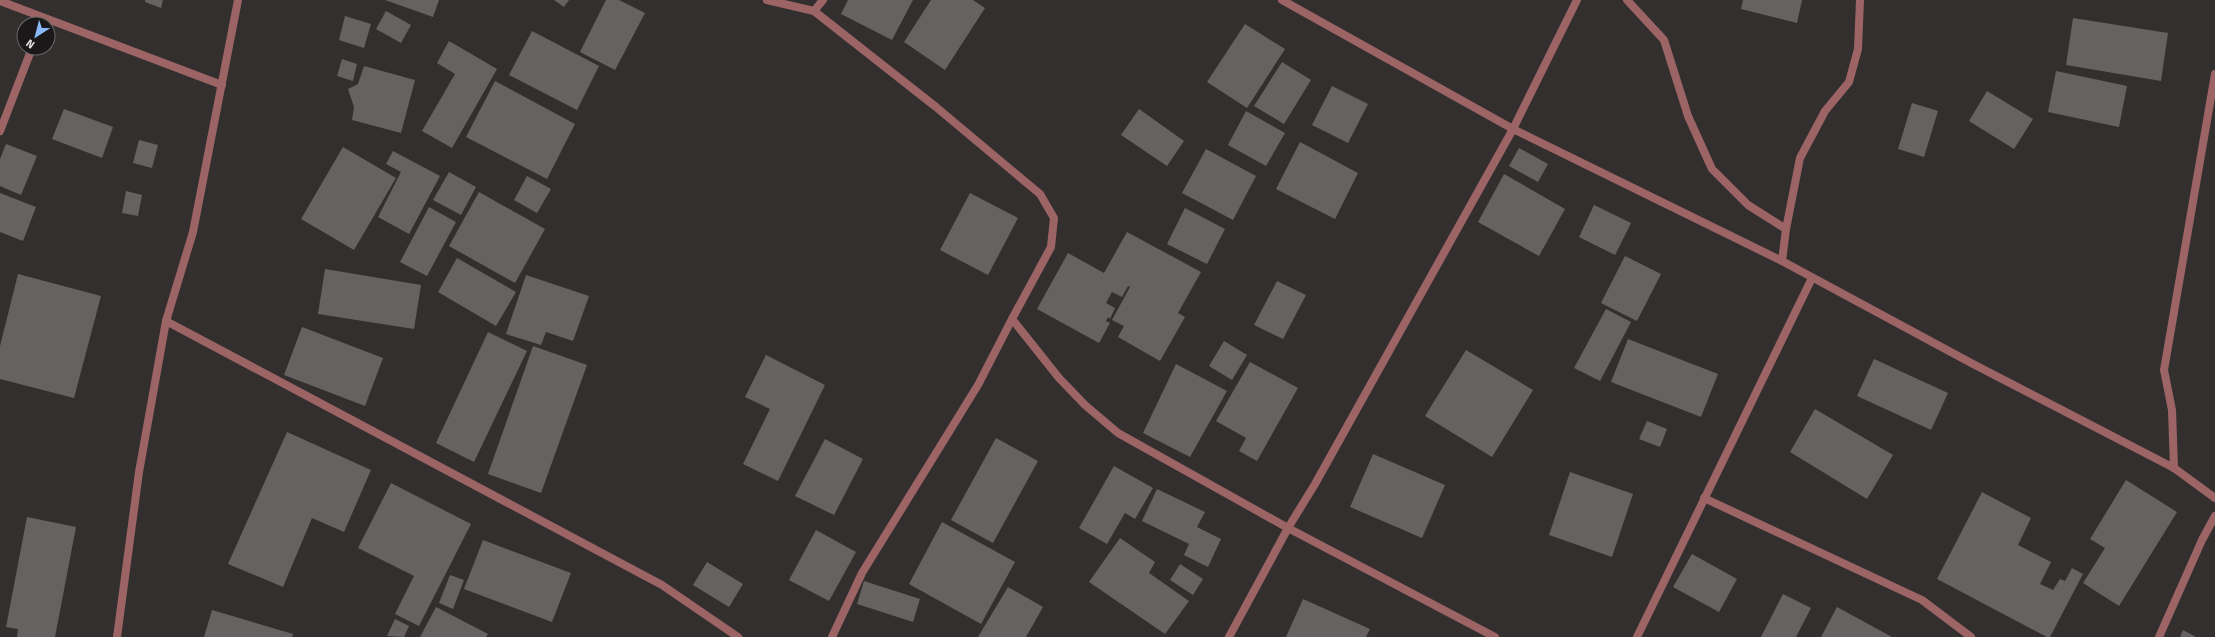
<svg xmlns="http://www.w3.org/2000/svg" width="2215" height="637" font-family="'Fira Sans',sans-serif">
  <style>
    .building { fill: #676262 }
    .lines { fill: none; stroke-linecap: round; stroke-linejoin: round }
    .minor { stroke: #9c6465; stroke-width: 8 }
    .tertiary { stroke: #9c6465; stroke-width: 8 }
  </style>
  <rect width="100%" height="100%" fill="#342f2f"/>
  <g class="building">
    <polygon points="145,0 163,0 161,8 145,2"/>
    <polygon points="385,0 439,0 433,17"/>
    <polygon points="554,0 569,0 564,7"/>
    <polygon points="606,0 619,0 645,13 615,70 580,52"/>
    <polygon points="848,0 913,0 892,40 841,14"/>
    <polygon points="931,0 973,0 985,8 945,70 904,42"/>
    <polygon points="1743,0 1802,0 1797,23 1741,9"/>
    <polygon points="386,11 411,25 401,43 376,29"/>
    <polygon points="345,16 371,24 364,48 339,40"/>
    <polygon points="2073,18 2168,33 2161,81 2066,65"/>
    <polygon points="1245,24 1285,49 1247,108 1207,82"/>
    <polygon points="532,31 599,66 577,110 509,75"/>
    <polygon points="449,41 497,69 452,148 422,131 455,74 437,63"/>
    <polygon points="342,59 357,64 353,81 337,76"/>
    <polygon points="1282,62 1311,80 1284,124 1254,106"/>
    <polygon points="364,66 415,80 401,133 352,120 354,107 348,89 358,84"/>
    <polygon points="2056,71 2127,86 2119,127 2048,112"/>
    <polygon points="495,81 575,124 547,179 466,137"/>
    <polygon points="1332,86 1368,104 1348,143 1312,125"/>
    <polygon points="1987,91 2033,119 2014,149 1969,121"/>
    <polygon points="1912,103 1938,111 1924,157 1898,149"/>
    <polygon points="64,109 113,127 102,158 52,139"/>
    <polygon points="1139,109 1184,141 1167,166 1121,135"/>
    <polygon points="1246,111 1285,133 1266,166 1228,145"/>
    <polygon points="139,140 158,145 152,168 133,163"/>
    <polygon points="1300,142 1358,173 1335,219 1276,189"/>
    <polygon points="6,144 37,156 21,195 0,186 0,159"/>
    <polygon points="343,147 396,178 354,250 301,219"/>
    <polygon points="1519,148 1548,164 1538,182 1509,166"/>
    <polygon points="1206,149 1256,176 1233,220 1182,193"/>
    <polygon points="393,151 440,176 409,234 378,217 401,172 386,164"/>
    <polygon points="449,172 476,187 461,215 433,200"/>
    <polygon points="1504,174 1565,209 1539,256 1478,222"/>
    <polygon points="527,176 551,189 537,213 514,200"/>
    <polygon points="126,191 142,195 138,216 122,213"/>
    <polygon points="479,192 545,229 515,283 449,246"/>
    <polygon points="0,193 36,207 23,241 0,232"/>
    <polygon points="970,193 1018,218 988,275 940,250"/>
    <polygon points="1594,205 1631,223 1615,255 1579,237"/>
    <polygon points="429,207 456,222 427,276 400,262"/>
    <polygon points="1185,208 1225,229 1207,264 1167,244"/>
    <polygon points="1127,232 1201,272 1178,313 1185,317 1160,361 1118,337 1124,326 1112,320 1130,287 1128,286 1122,297 1112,292 1106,303 1115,308 1110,319 1108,317 1106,321 1110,323 1099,343 1037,309 1068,253 1104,273"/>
    <polygon points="1625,256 1661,274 1637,321 1601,303"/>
    <polygon points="457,258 516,292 496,326 438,292"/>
    <polygon points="325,269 421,285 414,329 318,314"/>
    <polygon points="18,274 101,296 74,398 0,379 0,346"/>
    <polygon points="526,275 589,296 573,341 546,332 541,345 506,334"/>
    <polygon points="1277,281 1306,295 1283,339 1254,325"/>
    <polygon points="1606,309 1631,322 1600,381 1574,368"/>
    <polygon points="302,327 383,358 365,406 284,375"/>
    <polygon points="488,332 527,351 474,462 436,443"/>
    <polygon points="1628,339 1718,374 1701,417 1611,382"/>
    <polygon points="1224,341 1247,355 1232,380 1209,366"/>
    <polygon points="533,346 587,365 541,493 488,474"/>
    <polygon points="1466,350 1533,390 1492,457 1425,416"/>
    <polygon points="766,355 825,385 778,481 743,464 770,409 745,397"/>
    <polygon points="1874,359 1948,393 1931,430 1857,396"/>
    <polygon points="1250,362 1298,388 1257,461 1239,451 1246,438 1216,421"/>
    <polygon points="1176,364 1227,391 1190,457 1143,433"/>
    <polygon points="1815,409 1893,455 1867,499 1790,452"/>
    <polygon points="1647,421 1667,429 1660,447 1639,439"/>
    <polygon points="287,432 371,470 344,532 312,518 283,587 228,564"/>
    <polygon points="996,438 1038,461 993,543 951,520"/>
    <polygon points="825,439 863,459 834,515 795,496"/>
    <polygon points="1373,454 1445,485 1422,538 1350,507"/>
    <polygon points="1114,466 1153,488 1135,519 1125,513 1107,544 1079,528"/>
    <polygon points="1570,472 1633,494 1612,557 1549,535"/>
    <polygon points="2126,480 2177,512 2119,606 2083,583 2105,548 2090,539"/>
    <polygon points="391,483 471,524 419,626 395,614 414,576 358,548"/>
    <polygon points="1157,489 1205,512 1197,527 1221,539 1208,567 1184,555 1189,544 1142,521"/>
    <polygon points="1982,492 2031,518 2018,545 2051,562 2040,584 2053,590 2060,579 2065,581 2072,568 2083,574 2050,637 2047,637 1937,579"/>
    <polygon points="27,517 76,527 55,637 17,637 18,629 6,627"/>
    <polygon points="942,522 1015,562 981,624 909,584"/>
    <polygon points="816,530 856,552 829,601 789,580"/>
    <polygon points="1120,538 1155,562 1149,573 1189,601 1165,634 1089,582"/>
    <polygon points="483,540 571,573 552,622 464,589"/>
    <polygon points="1692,554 1737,579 1719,612 1673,587"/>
    <polygon points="707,562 743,584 729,607 693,585"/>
    <polygon points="1180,564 1203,579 1193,595 1170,580"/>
    <polygon points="450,575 464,580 453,609 439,603"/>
    <polygon points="864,581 920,599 913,622 857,604"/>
    <polygon points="1008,587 1043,607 1026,637 978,637"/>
    <polygon points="1783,594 1811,608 1796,637 1761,637"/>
    <polygon points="1303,599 1370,629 1366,637 1286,637"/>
    <polygon points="436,607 488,634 486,637 420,637"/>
    <polygon points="1837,607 1892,637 1821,637"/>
    <polygon points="212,610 293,634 292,637 204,637"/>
    <polygon points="395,619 409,626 404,637 387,636"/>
    <polygon points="2183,630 2196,637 2180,637"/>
  </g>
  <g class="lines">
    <g class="minor">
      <polyline points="767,0 814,11 936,107 1040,194 1054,218 1051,247 1012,319 1059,378 1085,405 1118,433 1288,528 1495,637"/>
      <polyline points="1282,0 1513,129 1782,261 1973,364 2174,468 2215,498"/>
      <polyline points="1627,0 1664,40 1688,116 1712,169 1748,205 1786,229"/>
      <polyline points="0,1 222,85"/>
      <polyline points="814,11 823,0"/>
      <polyline points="0,131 32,48"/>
      <polyline points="1782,261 1786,229 1800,158 1825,111 1849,82 1858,49 1860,0"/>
      <polyline points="166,321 662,585 738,637"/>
      <polyline points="2174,468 2172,410 2164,370 2215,74"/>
      <polyline points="1704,498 1922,600 1971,637"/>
      <polyline points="832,637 862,573 978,385 1012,319"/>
      <polyline points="1229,637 1288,528 1315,484 1513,129 1577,0"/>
      <polyline points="1637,637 1812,278"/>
      <polyline points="2159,637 2202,540 2215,516"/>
    </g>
    <polyline class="tertiary" points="117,637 139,472 166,321 193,232 238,0"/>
  </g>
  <g transform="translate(36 36) rotate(216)"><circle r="19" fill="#1a1818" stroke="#6a6868"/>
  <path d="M0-3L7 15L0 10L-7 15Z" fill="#8abafc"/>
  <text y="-6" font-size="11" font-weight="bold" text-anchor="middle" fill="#e3e0e0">N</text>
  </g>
</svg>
